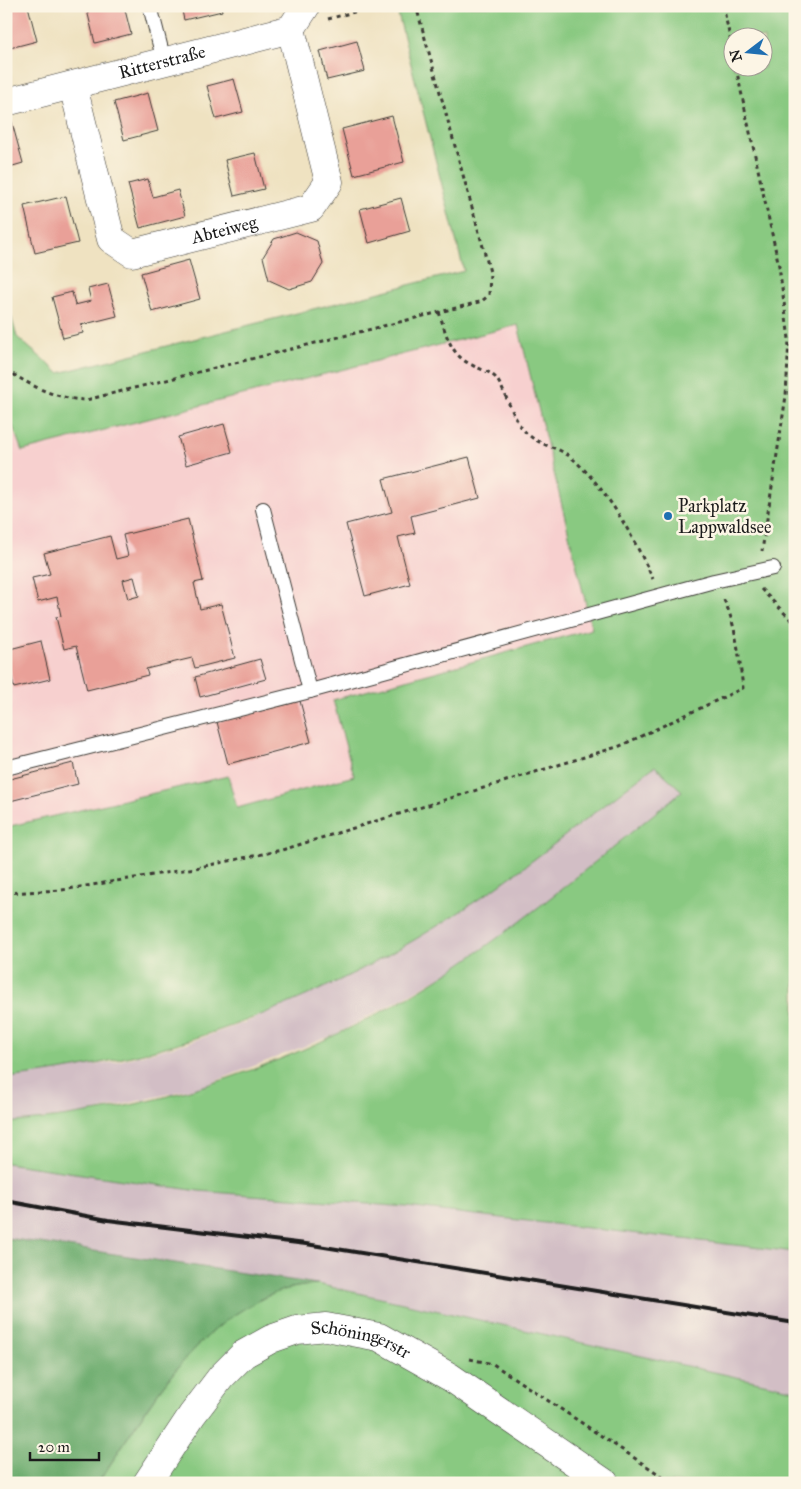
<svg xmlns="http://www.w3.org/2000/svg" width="801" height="1489" font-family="'IM FELL Great Primer',serif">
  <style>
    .built { fill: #f7d0cf }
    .industrial { fill: #d2bec5 }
    .green { fill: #89c981; stroke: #52724e; fill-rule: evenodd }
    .forest { fill: #6ead6f; stroke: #456446 }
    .building { fill: #e9a098; fill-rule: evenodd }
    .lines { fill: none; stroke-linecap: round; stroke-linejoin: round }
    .lane-casing { stroke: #3c3a35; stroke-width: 16 }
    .street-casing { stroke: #3c3a35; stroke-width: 29 }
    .secondary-casing { stroke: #3c3a35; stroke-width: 29 }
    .path { stroke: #3c3a35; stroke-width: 3; stroke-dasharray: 4 4; stroke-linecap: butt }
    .lane { stroke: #fff; stroke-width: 14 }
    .street { stroke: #fff; stroke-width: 28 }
    .secondary { stroke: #fff; stroke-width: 28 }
    .rail { stroke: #1c1c1c; stroke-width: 4 }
    .poi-dot { fill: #1f6fb2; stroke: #fcf5e5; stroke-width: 2 }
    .labels { text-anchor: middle; stroke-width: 5; stroke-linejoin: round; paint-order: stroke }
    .street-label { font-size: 18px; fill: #1c1c1c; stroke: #fcf5e5 }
    .poi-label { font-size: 18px; fill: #1c1c1c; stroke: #fcf5e5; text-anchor: start }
  </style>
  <rect width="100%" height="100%" fill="#fcf5e5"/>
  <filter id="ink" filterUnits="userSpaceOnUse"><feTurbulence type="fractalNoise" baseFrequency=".02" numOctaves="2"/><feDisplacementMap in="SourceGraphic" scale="10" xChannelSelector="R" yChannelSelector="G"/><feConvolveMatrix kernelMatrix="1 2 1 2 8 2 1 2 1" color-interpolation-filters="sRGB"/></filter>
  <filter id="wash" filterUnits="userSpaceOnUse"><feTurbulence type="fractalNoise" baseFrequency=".0096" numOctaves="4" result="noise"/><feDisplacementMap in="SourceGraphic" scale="20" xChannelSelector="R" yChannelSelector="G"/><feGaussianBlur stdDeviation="1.12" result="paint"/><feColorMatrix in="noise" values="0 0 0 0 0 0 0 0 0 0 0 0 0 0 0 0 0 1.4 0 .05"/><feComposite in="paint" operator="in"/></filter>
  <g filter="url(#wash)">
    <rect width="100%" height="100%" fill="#efe2c1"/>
    <polygon class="built" points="518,325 592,629 333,700 354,776 237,808 228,776 6,827 6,408 22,451"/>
    <g class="industrial">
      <polygon points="655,766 682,791 520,922 450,971 405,997 336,1034 203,1086 87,1113 6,1123 6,1078 115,1062 187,1043 249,1021 412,940 470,905"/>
      <polygon points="6,1163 199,1191 407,1207 795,1252 795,1390 317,1284 6,1238"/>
    </g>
    <g class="green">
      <path d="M396,6H795V1252L407,1207L199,1191L6,1163V1123C33,1120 60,1118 87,1113C211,1094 345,1040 450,971C532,917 606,852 682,791L655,766C593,812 534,863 470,905C331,998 173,1060 6,1078V827L228,776L237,808L354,776L333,700L592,629L518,325L22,451L6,408V298L17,337L59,373L464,271ZM734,38H764V68H734Z"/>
      <path d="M317,1284L795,1390V1483H98C148,1409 191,1324 280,1291C292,1287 305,1286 317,1284Z"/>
    </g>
    <path class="forest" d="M6,1238L317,1284C305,1286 292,1287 280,1291C192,1324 147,1409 98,1483H6Z"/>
    <g id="blocks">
      <g class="building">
        <polygon points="21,6 28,6 37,41 6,49 6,10"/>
        <polygon points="86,6 124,6 131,34 95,43"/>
        <polygon points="181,6 221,6 222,11 184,20"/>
        <polygon points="357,41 365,71 327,80 320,51"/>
        <polygon points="234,79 243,112 216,119 207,86"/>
        <polygon points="148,93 158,131 124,140 114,102"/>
        <polygon points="392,116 404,162 354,175 342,129"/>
        <polygon points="11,119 23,163 6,168 6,121"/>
        <polygon points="255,153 264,189 234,196 225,160"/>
        <polygon points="148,179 153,197 178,190 185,216 140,228 128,184"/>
        <polygon points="66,196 78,243 35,253 24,206"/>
        <polygon points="401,198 410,231 369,243 360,209"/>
        <polygon points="296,232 317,241 323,264 312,282 289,289 269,280 263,257 274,239"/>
        <polygon points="189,260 200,299 152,312 141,273"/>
        <polygon points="108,284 117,316 81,325 83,333 63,338 52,297 72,292 75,305 91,301 88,289"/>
        <polygon points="224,424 232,452 186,465 178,437"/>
        <polygon points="469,457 480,498 411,516 415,533 398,537 410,584 365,596 346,524 392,512 383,479"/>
        <path d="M188,519L203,581L194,583L200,609L221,604L235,658L195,668L192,658L146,669L148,675L87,690L76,646L64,649L56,617L61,616L57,597L38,602L32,578L50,574L44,553L110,536L116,559L128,556L123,535ZM134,577L139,596L128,599L123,580Z"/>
        <polygon points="41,641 50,679 14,688 6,650"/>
        <polygon points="260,659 266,679 200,697 195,677"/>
        <polygon points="300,701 311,742 228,764 217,722"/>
        <polygon points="73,763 78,784 6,802 6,780"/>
      </g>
    </g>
  </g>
  <g filter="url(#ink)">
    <use href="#blocks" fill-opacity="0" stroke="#3c3a35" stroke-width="1"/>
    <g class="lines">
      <defs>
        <g id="lane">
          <polyline points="150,6 164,61"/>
          <polyline points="263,509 310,691"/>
          <polyline points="6,768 310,691 714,581 773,568"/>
        </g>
        <g id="street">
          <path id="s1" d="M73,86L111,239L132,253L311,208L329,182L291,29"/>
          <path id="s2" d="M6,102L291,29L306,6"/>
        </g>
        <g id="secondary">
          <path id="s3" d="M147,1483L192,1415L221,1377L244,1354L271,1339L297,1330L326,1327L379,1337L450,1377L605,1483"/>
        </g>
      </defs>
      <use href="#lane" class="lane-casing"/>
      <use href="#street" class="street-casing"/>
      <use href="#secondary" class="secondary-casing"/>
      <g class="path">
        <polyline points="723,6 734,56"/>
        <polyline points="328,19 376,6"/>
        <polyline points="736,68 779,266 789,339 786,396 762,551"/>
        <path d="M439,312C446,334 450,355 472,365C480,370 488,370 495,377C504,387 511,414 522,428C538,448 556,444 573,459C609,491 633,537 653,579"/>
        <path d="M6,370C32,386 55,399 86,400L468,305L482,301L489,295L490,272L416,6"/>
        <polyline points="761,589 795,624"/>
        <path d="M6,893L62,890L195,868L282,850L620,746L743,688C739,657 737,626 723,598"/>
        <polyline points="470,1359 493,1364 672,1483"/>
      </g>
      <use href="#lane" class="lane"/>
      <use href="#street" class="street"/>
      <use href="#secondary" class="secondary"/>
      <polyline class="rail" points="6,1201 108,1220 306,1244 795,1323"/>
    </g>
  </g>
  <circle class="poi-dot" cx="668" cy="516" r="5"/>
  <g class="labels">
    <g class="street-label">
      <text dy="6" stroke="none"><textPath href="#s2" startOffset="161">Ritterstraße</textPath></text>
      <text dy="6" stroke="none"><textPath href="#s1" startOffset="278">Abteiweg</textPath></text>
      <text dy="6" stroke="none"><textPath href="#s3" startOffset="286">Schöningerstr</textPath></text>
    </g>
    <g class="poi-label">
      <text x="678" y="512">Parkplatz<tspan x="678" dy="21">Lappwaldsee</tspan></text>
    </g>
  </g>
  <rect width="801" height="1489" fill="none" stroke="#fcf5e5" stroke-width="25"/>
  <g transform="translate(748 52) rotate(254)"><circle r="24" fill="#fcf5e5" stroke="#a29e95"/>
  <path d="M0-4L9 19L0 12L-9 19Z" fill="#1f6fb2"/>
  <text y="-8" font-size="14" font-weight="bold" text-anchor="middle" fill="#1c1c1c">N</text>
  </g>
  <path d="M30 1452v8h69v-8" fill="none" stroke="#1c1c1c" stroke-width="2.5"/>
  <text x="38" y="1452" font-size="15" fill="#1c1c1c" stroke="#fcf5e5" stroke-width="4" paint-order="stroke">20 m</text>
</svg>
